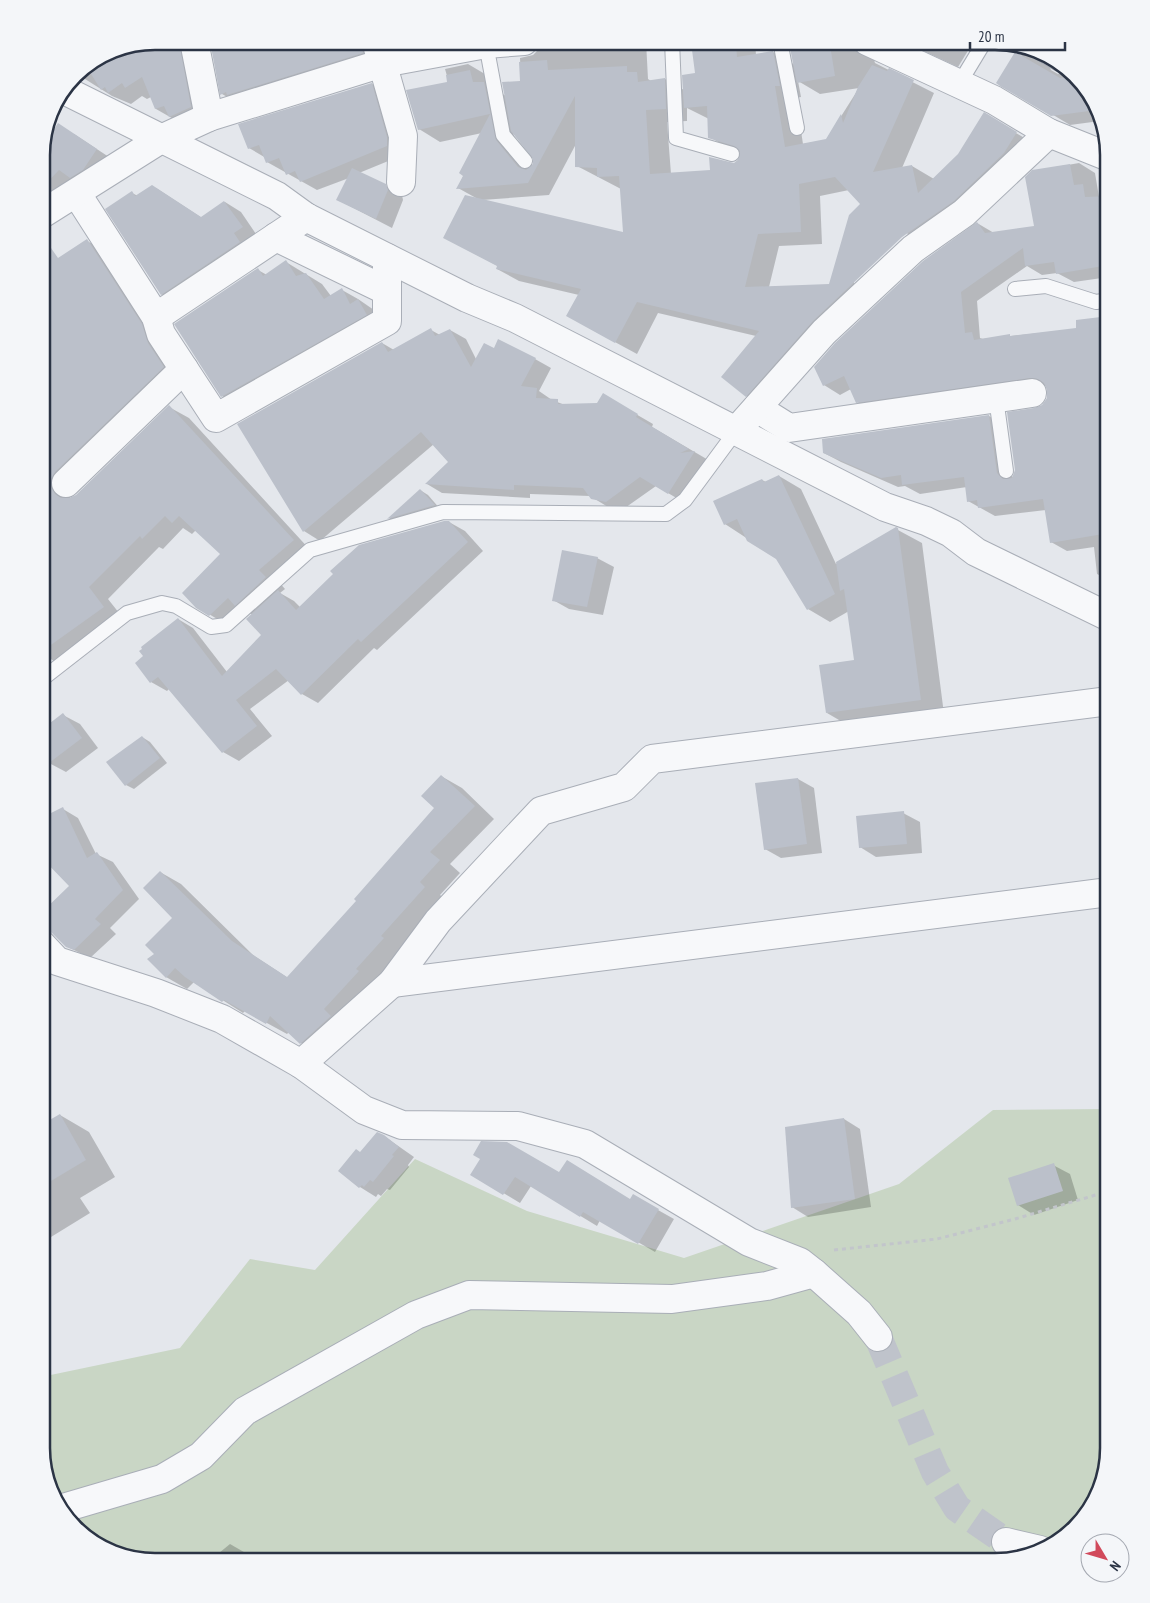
<svg xmlns="http://www.w3.org/2000/svg" width="1150" height="1603" font-family="'PT Sans Narrow',sans-serif">
  <style>
    .green { fill: #c9d6c5 }
    .shadow { fill: #0003; fill-rule: evenodd }
    .building { fill: #bbc0ca; fill-rule: evenodd }
    .lines { fill: none; stroke-linecap: round; stroke-linejoin: round }
    .street-tunnel { stroke: #bfc3cb; stroke-width: 28; stroke-dasharray: 28 14; stroke-linecap: butt }
    .lane-casing { stroke: #a9aeb7; stroke-width: 16 }
    .street-casing { stroke: #a9aeb7; stroke-width: 30 }
    .path { stroke: #c2c5cb; stroke-width: 3; stroke-dasharray: 4 4; stroke-linecap: butt }
    .lane { stroke: #f7f8fa; stroke-width: 14 }
    .street { stroke: #f7f8fa; stroke-width: 28 }
    .rim { fill: none; stroke: #2b3445; stroke-width: 2.5 }
  </style>
  <rect width="100%" height="100%" fill="#e4e7ec"/>
  <polygon class="green" points="1109,1109 1109,1448 1093,1505 1052,1546 995,1562 148,1562 98,1546 57,1505 41,1448 41,1377 180,1348 250,1259 315,1270 415,1159 527,1211 684,1258 899,1184 993,1110"/>
  <g class="shadow">
    <polygon points="155,41 205,41 212,119 191,129 156,109 151,97 147,99 142,96 131,104 112,96 77,74 112,50"/>
    <polygon points="210,41 387,41 382,49 243,106 222,94"/>
    <polygon points="403,41 483,41 413,47"/>
    <path d="M540,41H646L648,79L651,81L665,79L684,90L696,74L692,41H755L756,55L773,52L795,65L792,48L818,41H879L873,56L875,63L934,93L902,168L912,166L934,179L959,155L984,114L1038,146L924,249L768,408L746,396L756,336L658,313L637,354L589,328L579,295L519,281L497,269L498,266L445,238L476,198L458,188L482,133L440,142L419,129L449,83L445,69L468,64L490,77L492,88L506,96L521,82L520,58L533,55L539,49ZM798,81L820,94L859,88L826,140L803,144L796,98L801,97ZM687,108L709,119L710,137L731,150L742,153V156L734,164L711,171L671,174L667,122L687,121ZM513,131L535,160L532,168L530,169L517,154ZM576,144L577,166L621,189L624,234L482,200L549,195ZM849,190L862,204L830,285L769,287L779,246L822,244L820,196ZM906,232L908,234L854,284V281Z"/>
    <polygon points="902,41 974,41 958,67"/>
    <polygon points="1027,49 1051,56 1047,62 1051,70 1058,74 1066,70 1093,98 1100,121 1070,125 998,82"/>
    <polygon points="372,84 388,94 403,155 359,173 402,195 403,200 392,228 338,200 349,178 317,190 267,162 266,158 249,148"/>
    <polygon points="47,128 53,133 74,134 112,159 42,213 42,147"/>
    <polygon points="1079,163 1095,173 1099,197 1109,196 1109,294 1104,291 1102,278 1074,282 1057,273 1042,275 1027,266 977,301 980,338 983,339 1078,329 1107,318 1106,310 1109,310 1109,580 1097,574 1094,547 1067,551 1051,542 1046,510 995,516 968,501 967,487 920,494 905,486 898,487 841,462 824,453 823,440 989,416 1005,426 1012,477 1015,475 1035,410 1043,406 1048,399 1047,386 874,411 857,402 851,389 840,395 824,385 977,223 994,233 1035,227 1033,171"/>
    <polygon points="156,188 202,218 225,202 241,212 258,237 178,304 161,294 132,193 138,196"/>
    <polygon points="87,241 107,252 183,378 70,491 70,500 78,495 169,407 189,418 312,552 278,581 285,589 280,593 294,601 301,608 449,522 465,531 483,551 377,650 374,648 318,703 302,694 289,680 250,709 272,736 239,761 223,752 169,689 167,691 151,682 178,619 193,628 227,672 263,635 253,615 246,611 229,626 197,607 222,554 196,530 192,534 183,528 163,549 159,547 108,599 123,618 62,666 41,653 41,355 69,373 41,339 41,275"/>
    <polygon points="286,262 322,284 331,296 342,290 358,299 374,310 382,324 238,406 222,396 258,270 267,275"/>
    <polygon points="431,330 440,335 450,330 466,339 476,359 494,349 535,359 551,368 539,391 552,400 565,405 598,404 603,395 653,424 652,427 710,461 685,503 656,486 622,510 608,507 590,496 530,494 530,498 442,493 427,484 450,462 434,444 320,541 304,531 239,424 382,343 394,350"/>
    <polygon points="779,476 801,489 836,564 896,529 922,543 944,714 851,727 827,713 855,661 849,611 830,622 808,609 777,558 725,524 762,480 766,482"/>
    <polygon points="420,490 428,495 441,510 396,523 389,519"/>
    <polygon points="597,558 614,567 603,615 569,609 553,600"/>
    <polygon points="63,715 80,724 98,748 66,772 49,763 41,753"/>
    <polygon points="142,737 150,742 167,763 134,789 126,785"/>
    <polygon points="441,776 462,788 494,819 450,864 460,873 440,895 445,899 322,1055 301,1043 289,1032 287,1034 245,1011 243,1013 194,982 187,989 166,977 156,954 174,918 160,872 181,884 253,955 288,978 358,901 436,808"/>
    <polygon points="798,779 814,788 822,853 781,858 765,849"/>
    <polygon points="63,809 78,818 96,854 113,862 139,899 110,928 116,934 90,958 66,946 71,886"/>
    <polygon points="903,813 920,822 922,853 876,857 860,847"/>
    <polygon points="41,1115 51,1120 60,1115 89,1132 115,1177 80,1198 90,1213 51,1237 46,1234 41,1237"/>
    <polygon points="844,1119 860,1129 871,1207 808,1217 792,1207"/>
    <polygon points="384,1136 414,1157 408,1165 409,1167 390,1190 387,1189 381,1196 378,1194 376,1197 360,1187 340,1171"/>
    <polygon points="1053,1165 1070,1174 1078,1200 1034,1215 1018,1205"/>
    <polygon points="472,1174 560,1174 631,1201 633,1196 674,1219 655,1252 600,1220 597,1226 531,1186 520,1203"/>
    <polygon points="230,1544 261,1562 208,1562"/>
  </g>
  <g class="building">
    <polygon points="155,41 179,41 191,107 169,117 164,106 155,109 142,77 125,88 122,83 108,93 105,87 101,90 86,66 112,50"/>
    <polygon points="210,41 361,41 363,53 227,95 226,92 220,95"/>
    <polygon points="816,43 816,48 830,45 835,76 797,83 790,48"/>
    <path d="M736,44L737,57L773,51L780,86H775L785,147L826,139L841,114L843,123L858,87L872,65L887,71L889,68L914,80L873,172L912,165L918,193L958,154L984,112L1017,132L1004,153L954,201L902,237L813,321L746,397L721,377L759,331L637,302L615,343L566,316L581,289L496,269L497,266L443,238L465,195L623,232L619,176L597,177V168L575,167V96L528,183L456,189L463,176L459,173L490,114L418,130L406,90L447,82L446,75L470,70L473,82H484L496,140L518,167L526,170L533,164V159L511,131L502,82L520,81L519,62L547,60L548,70L627,66V72H637L638,82L665,78L666,109L646,110L650,174L710,170L709,157L734,163L738,160L740,151L734,146L708,138L707,106L684,108L682,75L695,73L692,50ZM835,177L860,204L849,215L829,284L745,287L758,234L801,232L799,184Z"/>
    <polygon points="1015,52 1060,78 1072,77 1093,98 1097,110 1051,116 1000,86 996,83"/>
    <polygon points="372,83 387,137 387,146 300,182 295,171 286,175 279,158 266,163 259,145 248,149 238,124"/>
    <polygon points="58,123 97,149 83,170 70,178 59,170 42,188 42,148"/>
    <polygon points="1070,164 1074,185 1083,184 1085,197 1109,196 1109,265 1056,274 1054,262 1025,266 1023,248 961,292 965,333 972,332 974,340 1010,334 1010,336 1076,328 1076,320 1109,316 1109,533 1050,543 1043,499 978,508 977,500 967,502 964,477 902,485 901,475 881,478 823,453 822,439 989,415 997,473 1003,479 1012,478 1015,470 1007,412 1034,408 1042,405 1047,398 1047,390 1044,383 1038,379 1030,378 856,403 844,376 823,386 814,367 835,343 923,261 977,222 985,233 1034,226 1025,177 1032,170"/>
    <polygon points="352,168 386,184 388,190 376,219 336,200"/>
    <polygon points="152,185 201,217 224,201 243,227 234,233 240,242 161,295 105,209 132,191 135,196"/>
    <polygon points="42,235 58,258 87,239 142,324 148,343 164,367 55,472 51,479 51,487 55,494 61,498 69,498 76,495 169,405 294,540 259,570 266,577 235,606 228,598 209,616 196,608 182,593 220,554 179,516 172,523 165,516 142,539 140,536 89,587 104,607 41,652"/>
    <polygon points="286,260 296,276 306,273 324,299 342,288 350,304 358,299 367,315 221,397 174,324 258,268 263,276"/>
    <polygon points="431,328 435,336 450,329 471,367 484,343 494,348 498,339 536,358 521,386 537,388 536,398 558,399 558,404 597,403 603,393 638,414 636,417 689,449 680,453 695,451 668,494 640,477 606,502 591,499 583,488 514,485 514,490 425,484 448,462 421,432 303,532 237,424 382,342 388,352"/>
    <polygon points="779,475 835,594 807,610 776,559 747,541 737,519 724,525 713,501 762,479 764,482"/>
    <polygon points="420,489 435,505 387,519"/>
    <polygon points="444,521 449,521 468,542 361,642 358,639 301,695 276,669 236,700 257,726 222,753 158,677 150,683 135,663 143,656 139,651 142,649 141,647 178,618 222,676 261,635 246,619 278,590 296,610 333,574 330,571 359,545"/>
    <polygon points="896,527 898,528 921,700 826,713 819,665 854,660 844,589 840,591 836,562"/>
    <polygon points="562,550 598,557 587,607 552,601"/>
    <polygon points="63,713 82,738 41,769 41,730"/>
    <polygon points="142,736 160,758 125,786 106,762"/>
    <polygon points="441,775 475,806 430,852 440,860 420,882 425,887 381,936 384,938 356,969 359,971 324,1009 331,1016 300,1044 270,1016 266,1024 224,1000 222,1002 185,977 175,968 166,978 147,959 154,954 145,945 172,918 143,888 160,871 232,941 287,977 356,901 354,899 434,808 421,796"/>
    <polygon points="798,778 807,844 764,850 755,783"/>
    <polygon points="63,807 87,858 97,852 123,890 95,919 101,924 74,950 66,947 52,933 41,927 41,913 69,886 41,857 41,818"/>
    <polygon points="904,811 907,844 859,848 856,816"/>
    <polygon points="60,1114 86,1160 41,1187 41,1125"/>
    <polygon points="844,1118 855,1199 791,1208 785,1127"/>
    <polygon points="377,1132 384,1135 399,1147 392,1155 394,1156 373,1182 370,1180 364,1187 362,1185 359,1188 338,1171 356,1149 360,1152"/>
    <polygon points="481,1141 507,1142 559,1172 567,1160 630,1199 633,1194 659,1209 638,1244 583,1212 580,1217 515,1177 503,1195 470,1175 480,1159 473,1155"/>
    <polygon points="1054,1163 1063,1191 1017,1206 1008,1178"/>
  </g>
  <g class="lines">
    <polyline class="street-tunnel" points="878,1337 935,1472 957,1508 1006,1542"/>
    <defs>
      <g id="lane">
        <polyline points="672,41 676,138 732,154"/>
        <polyline points="780,41 797,128"/>
        <polyline points="486,44 503,135 525,161"/>
        <polyline points="1040,53 1059,64"/>
        <polyline points="959,84 985,41"/>
        <polyline points="1015,289 1046,286 1096,302 1109,300"/>
        <polyline points="996,398 1006,471"/>
        <polyline points="41,680 127,613 162,603 176,606 211,627 226,625 310,550 443,512 666,514 685,500 736,431"/>
      </g>
      <g id="street">
        <polyline points="194,41 209,117"/>
        <polyline points="376,41 403,136 401,182"/>
        <polyline points="64,90 277,196 306,217 467,298 515,318 885,507 926,521 951,533 976,552 1109,617"/>
        <polyline points="1049,133 1109,157"/>
        <polyline points="77,194 156,317 161,334 216,418 387,321 387,258"/>
        <polyline points="42,214 161,139 209,117 383,63 486,44 524,41"/>
        <polyline points="276,237 387,291"/>
        <polyline points="156,317 306,217"/>
        <polyline points="757,408 789,428 1032,393"/>
        <polyline points="736,431 824,332 913,249 964,213 1049,133 994,100 867,41"/>
        <polyline points="66,483 184,369"/>
        <polyline points="41,944 57,961 156,993 222,1019 301,1064 364,1110 402,1125 518,1126 585,1144 749,1242 800,1262 814,1273"/>
        <polyline points="392,983 1109,892"/>
        <polyline points="301,1064 392,983 438,921 541,811 624,787 652,759 1109,701"/>
        <polyline points="60,1509 162,1479 201,1456 245,1411 416,1315 469,1295 672,1299 767,1286 814,1273 859,1313 878,1337"/>
        <polyline points="1006,1542 1040,1550"/>
      </g>
    </defs>
    <use href="#lane" class="lane-casing"/>
    <use href="#street" class="street-casing"/>
    <polyline class="path" points="834,1250 937,1239 1015,1219 1109,1191"/>
    <use href="#lane" class="lane"/>
    <use href="#street" class="street"/>
  </g>
  <path d="M0 0H1150V1603H0ZM155 50H995A105 105 0 0 1 1100 155V1448A105 105 0 0 1 995 1553H155A105 105 0 0 1 50 1448V155A105 105 0 0 1 155 50Z" fill="#f4f6f9" fill-rule="evenodd"/>
  <path class="rim" d="M155 50H995A105 105 0 0 1 1100 155V1448A105 105 0 0 1 995 1553H155A105 105 0 0 1 50 1448V155A105 105 0 0 1 155 50Z"/>
  <g transform="translate(1105 1558) rotate(128)"><circle r="24" fill="#f4f6f9" stroke="#a4a8b1"/>
  <path d="M0-4L9 19L0 12L-9 19Z" fill="#d1495b"/>
  <text y="-8" font-size="14" font-weight="bold" text-anchor="middle" fill="#2b3445">N</text>
  </g>
  <path d="M970 42v8h95v-8" fill="none" stroke="#2b3445" stroke-width="2.5"/>
  <text x="978" y="42" font-size="15" fill="#2b3445" stroke="#f4f6f9" stroke-width="4" paint-order="stroke">20 m</text>
</svg>
